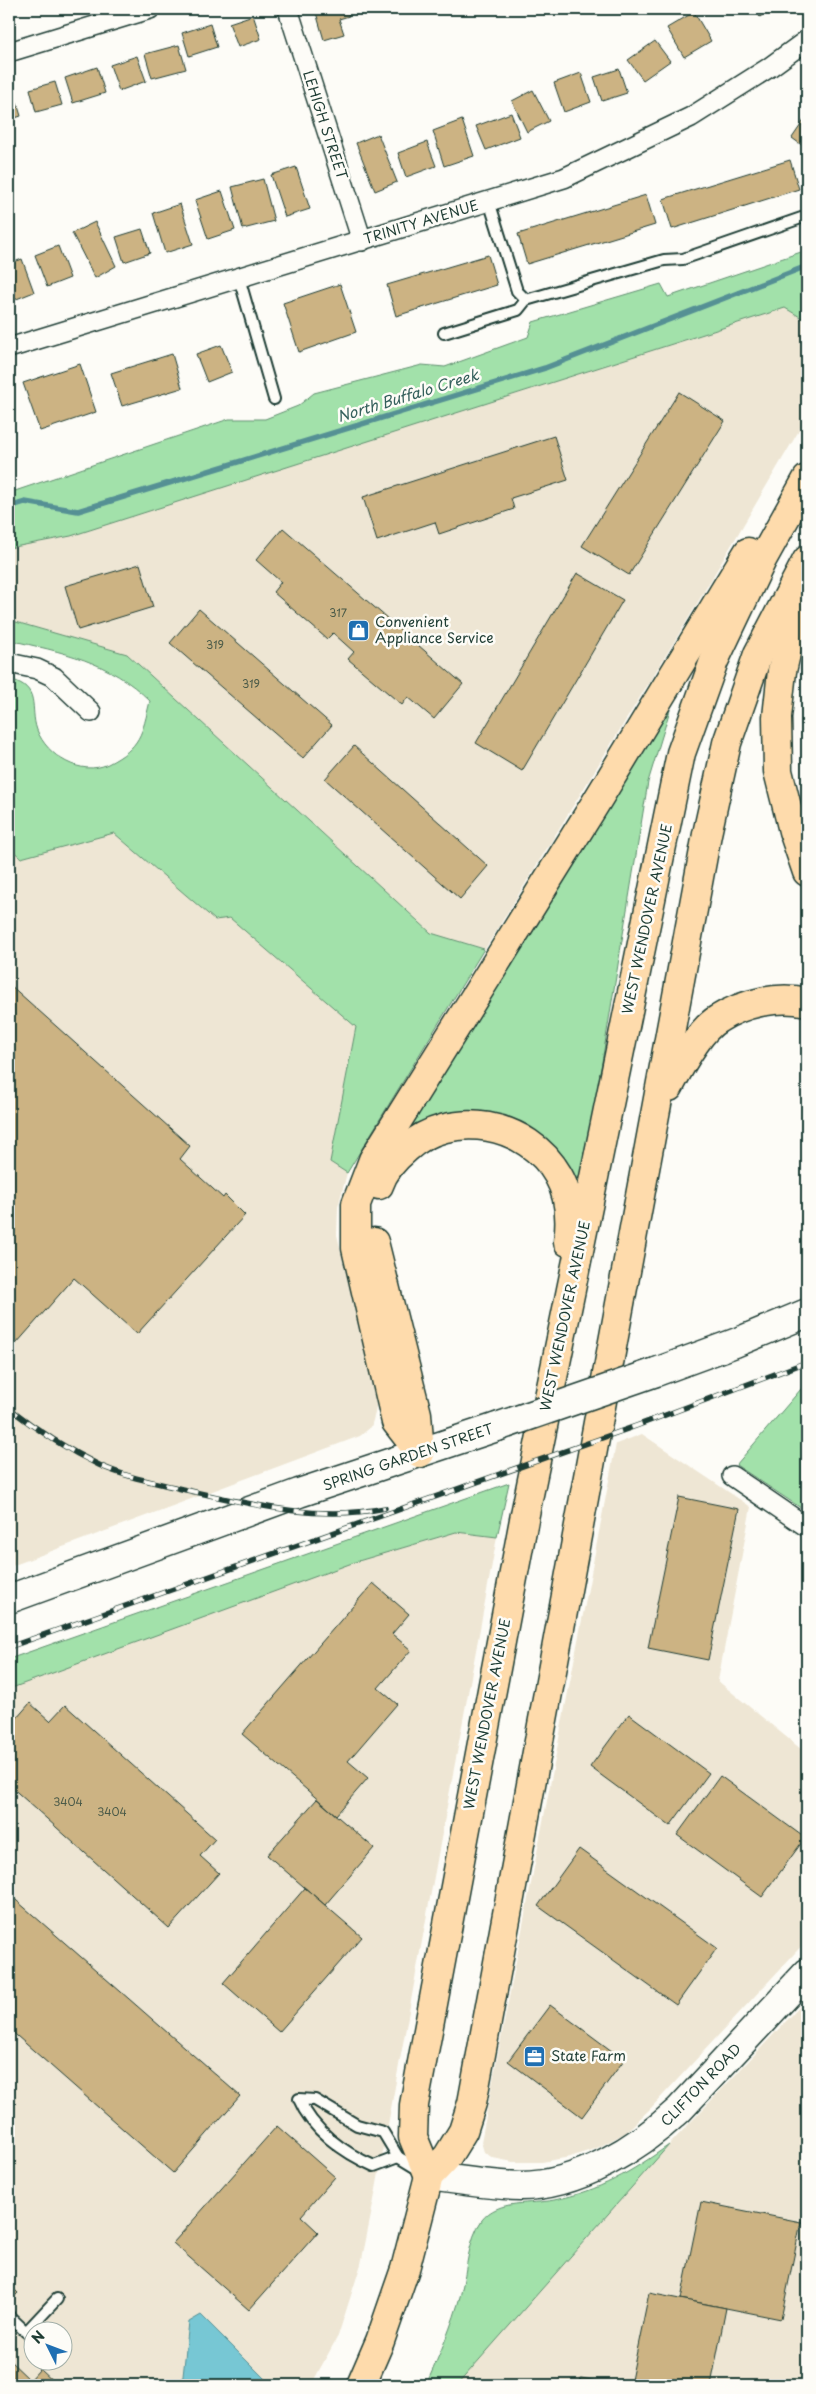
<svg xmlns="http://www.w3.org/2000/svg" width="816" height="2394" font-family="'Playpen Sans',sans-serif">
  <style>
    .built { fill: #eee6d4; fill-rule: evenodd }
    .green { fill: #a2e1aa; stroke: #608f6f }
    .water { fill: #77c7d4; stroke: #549094 }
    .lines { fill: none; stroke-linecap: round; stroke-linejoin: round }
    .stream { stroke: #549094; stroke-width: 5.5 }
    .building { fill: #ccb383; stroke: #1f3d34 }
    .lane-casing { stroke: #1f3d34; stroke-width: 14 }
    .street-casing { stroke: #1f3d34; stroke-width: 22 }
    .secondary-casing { stroke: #1f3d34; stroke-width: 31 }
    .highway-casing { stroke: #1f3d34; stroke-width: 31 }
    .lane { stroke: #fdfcf7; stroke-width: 10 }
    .street { stroke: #fdfcf7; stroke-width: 19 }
    .secondary { stroke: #fdfcf7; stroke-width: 28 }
    .highway { stroke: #fedbac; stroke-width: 28 }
    .rail-casing { stroke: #1f3d34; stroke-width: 5.5 }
    .rail { stroke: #fdfcf7; stroke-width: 4; stroke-dasharray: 11; stroke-linecap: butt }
    .secondary-bridge-casing { stroke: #1f3d34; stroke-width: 31; stroke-linecap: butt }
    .secondary-bridge { stroke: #fdfcf7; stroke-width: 28 }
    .labels { text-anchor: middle; stroke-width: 5; stroke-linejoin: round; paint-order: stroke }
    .number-label { font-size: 11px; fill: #4a5a48 }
    .street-label { font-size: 14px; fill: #1f3d34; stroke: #fdfcf7 }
    .poi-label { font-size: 14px; fill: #1f3d34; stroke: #fdfcf7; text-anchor: start }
    .water-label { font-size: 15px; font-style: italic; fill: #35605c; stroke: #fdfcf7 }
  </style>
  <rect width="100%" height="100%" fill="#fdfcf7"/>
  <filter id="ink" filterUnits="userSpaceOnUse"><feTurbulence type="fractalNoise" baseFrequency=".02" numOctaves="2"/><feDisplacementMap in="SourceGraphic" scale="10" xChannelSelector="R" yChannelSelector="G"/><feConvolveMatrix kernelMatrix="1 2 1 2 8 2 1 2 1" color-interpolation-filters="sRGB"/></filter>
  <g filter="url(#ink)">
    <g class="built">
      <polygon points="785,308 807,321 807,417 685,624 485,949 431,933 127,654 9,620 9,548 71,536"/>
      <polygon points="114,833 215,920 230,917 356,1027 330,1162 347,1173 338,1207 337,1235 377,1399 375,1413 371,1427 360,1436 9,1567 9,847 21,858"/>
      <polygon points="642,1434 751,1507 718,1681 807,1754 807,1940 651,2108 625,2133 597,2148 570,2157 542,2162 513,2162 493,2158 484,2152 481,2142 616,1444"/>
      <path d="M456,1532L497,1537L374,2200L361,2264L338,2336L311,2385H9V1689L355,1562ZM32,2332H62V2362H32Z"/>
      <polygon points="807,1999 807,2385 457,2385 669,2145"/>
    </g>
    <g class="green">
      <polygon points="807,250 807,321 785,308 71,536 9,548 9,493 229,419 265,419 298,406 314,393 422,365 445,367 528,337 533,322 661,284 668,297"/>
      <path d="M9,620L127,654L431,933L484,949L347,1173L330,1162L356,1027L230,918L215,920L114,833L21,858L9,847V679C42,687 29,708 37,730C47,756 81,777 108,764C141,747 142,734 150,701C110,661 62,652 9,640Z"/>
      <polygon points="666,709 670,710 648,782 578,1208 526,1128 393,1149"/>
      <polygon points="807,1382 807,1512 736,1465"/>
      <polygon points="509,1483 497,1537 456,1532 355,1562 9,1689 9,1659"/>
      <path d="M669,2145L457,2385H426C439,2356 453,2324 461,2293C467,2270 468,2239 482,2220C498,2199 531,2205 554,2200C600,2191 631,2172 669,2145Z"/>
    </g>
    <polygon class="water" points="201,2315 271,2385 182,2385 189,2322"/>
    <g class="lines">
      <polyline class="stream" points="9,507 25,502 78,511 545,368 807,266"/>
    </g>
    <g class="building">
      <polygon points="315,9 346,9 349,16 339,19 344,34 324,40"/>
      <polygon points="753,9 770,9 760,17"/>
      <polygon points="694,12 711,41 684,57 667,28"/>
      <polygon points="253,15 261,39 238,47 229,23"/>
      <polygon points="210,24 217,47 189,56 182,33"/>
      <polygon points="655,41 670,61 643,80 628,60"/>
      <polygon points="179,45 186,69 152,78 145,54"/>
      <polygon points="137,56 146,81 119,91 110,65"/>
      <polygon points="97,67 105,93 73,103 65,78"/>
      <polygon points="619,69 627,93 602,101 594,77"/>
      <polygon points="581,73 591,102 564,112 554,83"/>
      <polygon points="55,82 62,105 36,112 30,89"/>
      <polygon points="13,90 21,116 9,120 9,91"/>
      <polygon points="533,90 549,121 527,132 512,101"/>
      <polygon points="511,113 520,137 486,150 476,126"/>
      <polygon points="807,116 807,149 792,138"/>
      <polygon points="462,120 474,156 444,166 433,131"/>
      <polygon points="378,134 397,182 375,191 356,143"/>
      <polygon points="427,142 436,166 406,177 398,153"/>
      <polygon points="790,160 799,189 672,229 663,199"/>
      <polygon points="296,167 310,209 285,217 271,175"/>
      <polygon points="263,179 274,221 243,229 232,187"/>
      <polygon points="222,191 235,230 208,239 195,200"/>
      <polygon points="646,195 655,225 527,264 518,234"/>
      <polygon points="180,204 193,244 165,253 153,213"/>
      <polygon points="95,222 116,266 95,278 72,233"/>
      <polygon points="142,229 150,253 124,262 116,237"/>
      <polygon points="58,246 70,278 47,287 35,255"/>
      <polygon points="488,255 497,285 396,316 387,285"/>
      <polygon points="22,259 34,292 9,302 9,276 12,274 9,264"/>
      <polygon points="340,284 356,332 299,352 283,303"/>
      <polygon points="221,345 232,372 207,382 196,354"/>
      <polygon points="172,354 182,388 122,406 111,373"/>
      <polygon points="80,364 96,412 40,431 23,383"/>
      <polygon points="679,392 725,421 629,575 582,546"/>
      <polygon points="554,436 568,480 511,498 514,509 439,534 435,522 377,541 363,497"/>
      <polygon points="283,528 463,684 434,719 408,697 402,705 348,659 354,652 333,633 327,639 273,592 281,582 256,560"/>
      <polygon points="140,564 153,607 78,630 65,586"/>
      <polygon points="577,573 623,600 522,771 476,743"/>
      <polygon points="199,609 332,725 303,758 170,643"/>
      <polygon points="354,746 488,866 460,899 325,779"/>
      <polygon points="9,984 190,1146 180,1159 223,1198 225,1195 245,1215 137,1334 74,1278 9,1352"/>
      <polygon points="679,1497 739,1509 708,1660 648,1648"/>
      <polygon points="373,1583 409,1614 392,1634 411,1650 378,1688 397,1704 348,1761 368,1778 336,1815 242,1734"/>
      <polygon points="30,1703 50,1721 65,1705 215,1839 200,1856 219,1873 169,1928 9,1785 9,1727"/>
      <polygon points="629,1714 709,1773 670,1826 590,1767"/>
      <polygon points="720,1776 805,1838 762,1897 677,1835"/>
      <polygon points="317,1799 374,1848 325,1905 267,1855"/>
      <polygon points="579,1849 717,1948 676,2005 538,1906"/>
      <polygon points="305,1888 362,1937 279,2032 223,1983"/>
      <polygon points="9,1894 240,2096 173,2173 9,2029"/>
      <polygon points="550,2005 624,2060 582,2117 508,2061"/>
      <polygon points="277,2126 335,2177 301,2216 318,2232 249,2310 173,2243"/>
      <polygon points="807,2191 807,2223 801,2222"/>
      <polygon points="701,2202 801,2222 781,2319 681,2299"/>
      <polygon points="9,2284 18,2293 9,2302"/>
      <polygon points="649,2293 726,2308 711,2385 630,2385"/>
      <polygon points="9,2360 30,2380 40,2369 57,2385 9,2385"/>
      <polygon points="581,2378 619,2385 579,2385"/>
    </g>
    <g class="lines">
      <defs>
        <g id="lane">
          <polyline points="489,201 517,291 526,300"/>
          <polyline points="239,278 274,399"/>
          <polyline points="444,333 518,310 526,300 664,260 683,259 807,216"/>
          <path d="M299,2099L315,2100L357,2125L383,2132L398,2157L374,2166C344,2153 312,2130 299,2099Z"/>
          <polyline points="398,2157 421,2171"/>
          <polyline points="9,2316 26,2332 57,2299"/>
        </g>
        <g id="street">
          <polyline points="288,9 362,241"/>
          <polyline points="9,52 150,9"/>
          <polyline points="9,348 564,178 691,117 770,67 807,40"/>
          <polyline points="9,663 37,669 54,677 91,712"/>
          <polyline points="732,1476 807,1527"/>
        </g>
        <g id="secondary">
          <polyline points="656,1372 735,1343 807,1313"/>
          <polyline points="9,1599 299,1493 497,1427"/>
          <path d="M429,2176C459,2180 490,2185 520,2186C578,2186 638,2148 679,2110L807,1973"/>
        </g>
        <g id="highway">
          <polyline points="799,597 782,671 777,717 778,771 793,831 807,872"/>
          <path d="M669,1087C679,1068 699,1030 718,1019C743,1003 779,995 807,1002"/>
          <path d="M379,1185C384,1170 394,1159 406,1149C451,1108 528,1122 558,1175C570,1196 571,1220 568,1242"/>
          <polyline points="374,1242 417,1414 420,1453"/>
          <polyline points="420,1453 396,1422 356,1248 356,1204 373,1160 595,804 748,552"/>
          <polyline points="429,2176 413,2137 414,2105 525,1514 681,753 714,661 762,560 807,479"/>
          <polyline points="361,2385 380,2341 405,2269 429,2176 447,2157 463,2131 472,2103 707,834 727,743 758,654 807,560"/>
        </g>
      </defs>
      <use href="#lane" class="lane-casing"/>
      <use href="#street" class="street-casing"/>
      <use href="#secondary" class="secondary-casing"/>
      <use href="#highway" class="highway-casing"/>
      <use href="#lane" class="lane"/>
      <use href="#street" class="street"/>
      <use href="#secondary" class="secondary"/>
      <use href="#highway" class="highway"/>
      <defs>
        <g id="rail">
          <path d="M9,1408C37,1430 66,1449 99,1465C125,1477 154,1482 182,1489C249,1504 317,1522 385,1508"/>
          <polyline points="9,1647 636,1426 807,1362"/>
        </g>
      </defs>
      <use href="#rail" class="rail-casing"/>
      <use href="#rail" class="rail"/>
      <defs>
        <polyline id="secondary-bridge" points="497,1427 656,1372"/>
      </defs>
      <use href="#secondary-bridge" class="secondary-bridge-casing"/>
      <use href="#secondary-bridge" class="secondary-bridge"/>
    </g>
  </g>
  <defs>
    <symbol id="shop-square" viewBox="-11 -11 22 22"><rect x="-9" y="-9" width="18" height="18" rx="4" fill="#1f6fb2" stroke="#fdfcf7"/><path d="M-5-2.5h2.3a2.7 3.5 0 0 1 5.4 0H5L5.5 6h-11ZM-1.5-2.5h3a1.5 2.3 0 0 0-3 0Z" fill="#fff"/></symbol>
    <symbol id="office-square" viewBox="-11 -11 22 22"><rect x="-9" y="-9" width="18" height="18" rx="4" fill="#1f6fb2" stroke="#fdfcf7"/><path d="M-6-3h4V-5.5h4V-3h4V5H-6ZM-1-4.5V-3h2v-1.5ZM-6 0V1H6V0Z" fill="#fff"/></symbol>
  </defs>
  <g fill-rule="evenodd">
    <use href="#shop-square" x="346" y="618" width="25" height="25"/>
    <use href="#office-square" x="522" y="2044" width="25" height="25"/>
  </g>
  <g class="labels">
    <g class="number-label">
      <text x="338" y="617">317</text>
      <text x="215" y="649">319</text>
      <text x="251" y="688">319</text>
      <text x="68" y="1806">3404</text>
      <text x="112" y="1816">3404</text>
    </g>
    <g class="street-label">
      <text transform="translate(325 125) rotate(72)" y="5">LEHIGH STREET</text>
      <text transform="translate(421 222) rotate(-17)" y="5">TRINITY AVENUE</text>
      <text transform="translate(647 919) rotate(-78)" y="5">WEST WENDOVER AVENUE</text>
      <text transform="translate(565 1316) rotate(-78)" y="5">WEST WENDOVER AVENUE</text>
      <text transform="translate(408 1457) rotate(-19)" y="5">SPRING GARDEN STREET</text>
      <text transform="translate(487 1714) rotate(-79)" y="5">WEST WENDOVER AVENUE</text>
      <text transform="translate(701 2085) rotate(-46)" y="5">CLIFTON ROAD</text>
    </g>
    <g class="poi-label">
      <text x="375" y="627">Convenient<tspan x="375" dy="16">Appliance Service</tspan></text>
      <text x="551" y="2061">State Farm</text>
    </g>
    <g class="water-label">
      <text transform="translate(408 396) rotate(-17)" y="5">North Buffalo Creek</text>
    </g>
  </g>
  <rect width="816" height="2394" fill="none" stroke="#fdfcf7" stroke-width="30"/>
  <rect x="15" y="15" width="786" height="2364" fill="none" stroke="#1f3d34" stroke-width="2" filter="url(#ink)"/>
  <g transform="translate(48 2346) rotate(312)"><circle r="24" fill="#fdfcf7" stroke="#a4b0a9"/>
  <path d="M0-4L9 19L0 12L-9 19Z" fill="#1f6fb2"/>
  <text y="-8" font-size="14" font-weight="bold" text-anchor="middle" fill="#1f3d34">N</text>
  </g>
</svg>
